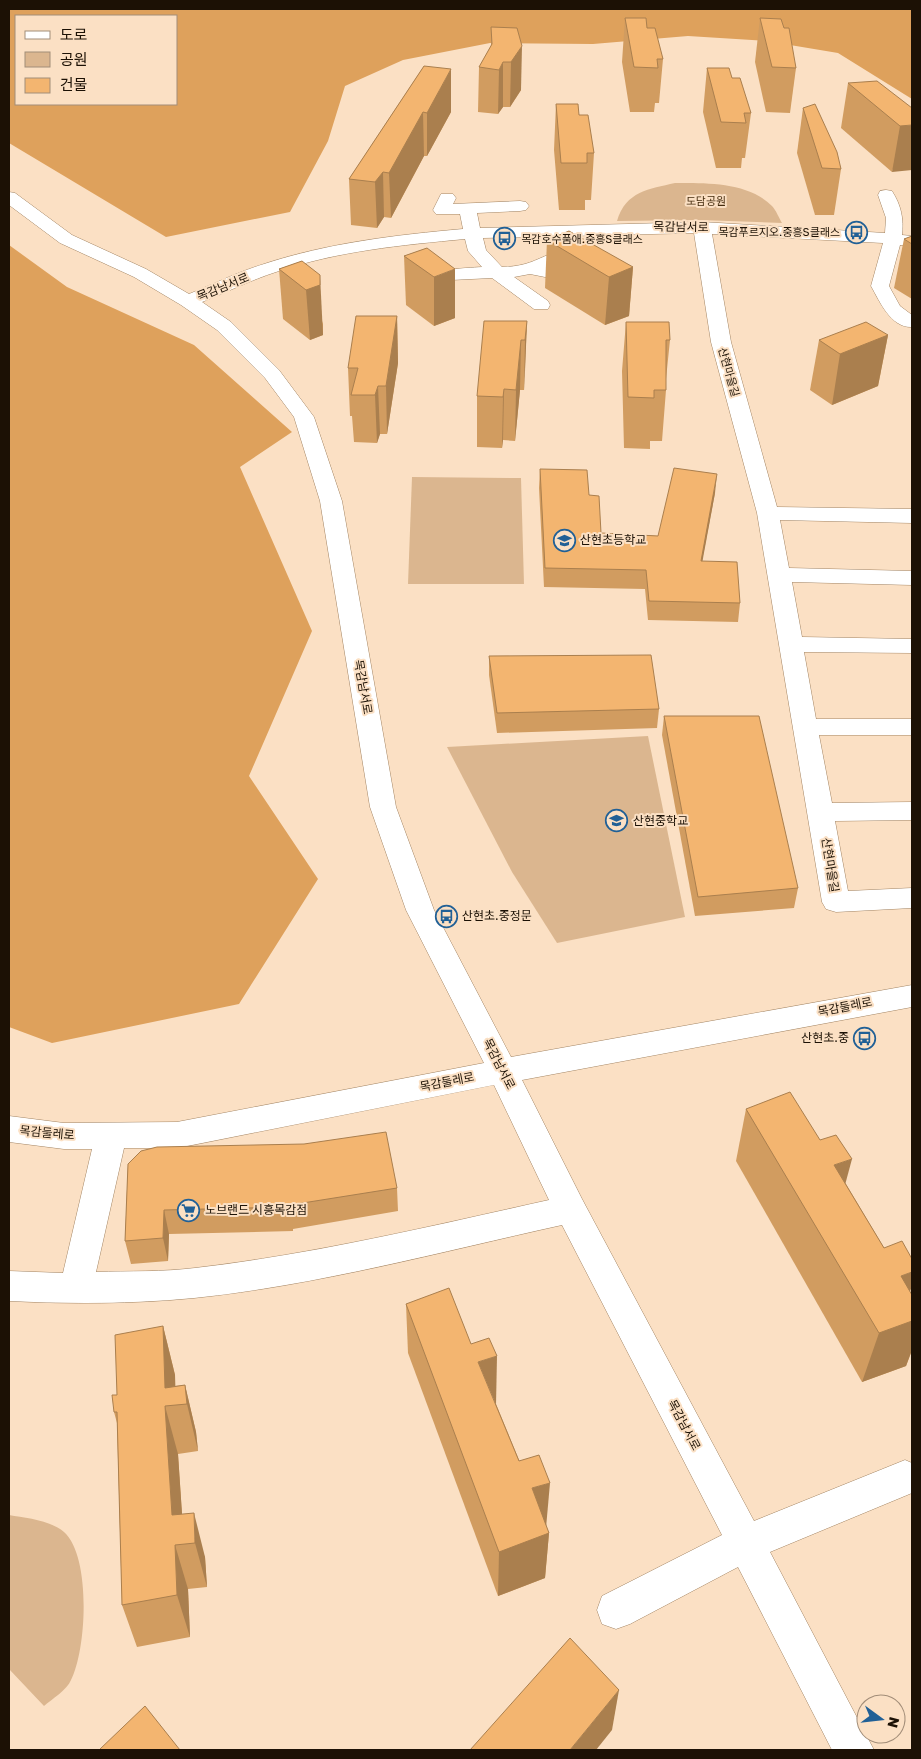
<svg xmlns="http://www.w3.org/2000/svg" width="921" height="1759" font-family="'Golos Text','Noto Sans KR',sans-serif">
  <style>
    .green { fill: #dbb68f }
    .forest { fill: #dea15c; fill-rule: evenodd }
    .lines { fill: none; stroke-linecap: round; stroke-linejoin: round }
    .minor-casing { stroke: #a38564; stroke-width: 1 }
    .minor { fill: #fff; fill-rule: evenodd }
    .wall { fill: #d19c60 }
    .shaded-wall { fill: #aa7f4e }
    .building { fill: #f3b570; stroke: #aa7f4e }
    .labels { text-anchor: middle; stroke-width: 4; stroke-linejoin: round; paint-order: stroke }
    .far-park-label { font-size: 11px; fill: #462d0f; stroke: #fbe0c4 }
    .far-poi-label { font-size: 11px; fill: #1c1105; stroke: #fbe0c4; text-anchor: end }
    .far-street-label { font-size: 11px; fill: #1c1105; stroke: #fbe0c4 }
    .street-label { font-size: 12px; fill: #1c1105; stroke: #fbe0c4 }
    .poi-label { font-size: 12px; fill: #1c1105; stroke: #fbe0c4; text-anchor: start }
  </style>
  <rect width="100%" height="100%" fill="#fbe0c4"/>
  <g class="green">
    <path d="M675,183C707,183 748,182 772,206C776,210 779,218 782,223L700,220L617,221C626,191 649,189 675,183Z"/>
    <polygon points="412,477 521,478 524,584 408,584"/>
    <polygon points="648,736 685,917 557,943 512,872 447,747"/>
    <path d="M9,1515C26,1518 50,1520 64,1532C91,1556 87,1648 71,1680C67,1690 52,1699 44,1706L9,1669Z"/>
  </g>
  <g class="forest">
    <path d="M9,9H912V99L838,53L766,41L688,36L593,44L490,43L403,60L345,86L328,141L290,212L166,237L9,143ZM16,16H176V104H16Z"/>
    <polygon points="9,245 67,287 194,345 292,432 240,467 312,631 249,776 318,879 239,1004 52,1043 9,1027"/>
  </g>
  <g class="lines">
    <defs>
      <path id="minor" d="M886,190L892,191C901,205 904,219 902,235L912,236V246L900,245L889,286L900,306L912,315V327C891,328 880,302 871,286L883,243L712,234L731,342L777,507L912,509V523L780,520L789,568L912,571V585L792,582L802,637L912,639V653L804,652L816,719H912V735H819L832,803L912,802V820L835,821L848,891L912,888V908L836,912L826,909L822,902L757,513L711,342L694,233L483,238L486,250L502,267C509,267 518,266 525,264C548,258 585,229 605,258L602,262L564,277L550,278L530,274L514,277L548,301L550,305L548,309H534L492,278L451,280L419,290L413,288L410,284C419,270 466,268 482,267L468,251L465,239C402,245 337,251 276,272C251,280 227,292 202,302L231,322L279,370L314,417L342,501L396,807L434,910L511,1057L912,985V1007L522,1080L582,1199L754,1521L905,1460L912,1463V1493L770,1552L874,1750H832L738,1567L630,1624L616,1629L602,1624L597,1610L602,1596L722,1535L562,1225C440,1252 318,1285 194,1298C133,1304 70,1304 9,1301V1271L63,1273L92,1149H64L9,1142V1116L64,1123L177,1122L484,1063L406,910L370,807L320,501L294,417L265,378L217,330L181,305L134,277L60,243L9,205V192L15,193L72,235L146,269L189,294C214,284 238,272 264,264C328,243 396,235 463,229L460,214H436L433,210L441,194H453L456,198L453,204L520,201L526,202L529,206L526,210L520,211L477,213L480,228L702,222L885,233L886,218L878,195L880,191ZM578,256L582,258L561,267H549L569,258ZM494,1085L549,1200C432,1226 315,1254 195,1268C163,1272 129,1271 96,1272L124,1148H177Z"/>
    </defs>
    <use href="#minor" class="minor-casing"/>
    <use href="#minor" class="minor"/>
  </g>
  <g class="wall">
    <polygon points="625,18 647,28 663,59 659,103 655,103 654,112 630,112 622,62"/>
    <polygon points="760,18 784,28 796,68 790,113 766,112 755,62"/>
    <polygon points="491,27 517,28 521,90 510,107 503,107 498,114 478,112 479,67 491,46"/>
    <polygon points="424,66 451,112 427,156 424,156 391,218 384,217 377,228 351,225 349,179"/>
    <polygon points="707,68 732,78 751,113 745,158 742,158 741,168 716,168 703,112"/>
    <polygon points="848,83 912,108 892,172 841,128"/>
    <polygon points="556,104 579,115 594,153 591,200 585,200 585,210 559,210 554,150"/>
    <polygon points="803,108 841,169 834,215 815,215 797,153"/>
    <polygon points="912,236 912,299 894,288 904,239"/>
    <polygon points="547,240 633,267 629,316 605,325 545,288"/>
    <polygon points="427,248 455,318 434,326 406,305 404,256"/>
    <polygon points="302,261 323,324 323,335 310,340 283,319 279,269"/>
    <polygon points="397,316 398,363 387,434 380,434 377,443 354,442 352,416 350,416 348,368"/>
    <polygon points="527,321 524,390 520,390 515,441 503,440 502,448 477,447 477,396"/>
    <polygon points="626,322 670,340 666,379 666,390 662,441 650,441 650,449 624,448 622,371"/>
    <polygon points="888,335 878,386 832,405 810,390 819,340"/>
    <polygon points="540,469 589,495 601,533 658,536 715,493 702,561 740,603 738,622 648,620 645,589 544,587 539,488"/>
    <polygon points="489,656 659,709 657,728 497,733 489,675"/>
    <polygon points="664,716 798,888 794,908 695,916 662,735"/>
    <polygon points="746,1109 846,1184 912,1295 912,1350 906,1366 862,1382 736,1161"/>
    <polygon points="128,1164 397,1188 398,1211 293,1229 293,1231 169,1234 168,1261 131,1264 125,1241"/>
    <polygon points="406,1304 496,1404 549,1533 545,1578 498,1596 408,1353"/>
    <polygon points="163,1326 175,1375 175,1386 185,1385 196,1432 198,1451 178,1454 182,1514 205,1557 207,1587 188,1589 190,1637 137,1647 122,1605 117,1423 114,1412 117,1395"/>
  </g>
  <g class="shaded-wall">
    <polygon points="522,46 521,90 510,107 511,62"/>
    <polygon points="503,62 503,107 498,114 499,70"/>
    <polygon points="451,69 451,112 427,156 427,113"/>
    <polygon points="423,112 424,156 391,218 389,173"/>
    <polygon points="912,125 912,170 892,172 900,126"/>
    <polygon points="383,172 384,217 377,228 375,182"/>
    <polygon points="633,267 629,316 605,325 609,277"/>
    <polygon points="455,269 455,318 434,326 434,277"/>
    <polygon points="320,275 323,335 310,340 306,290"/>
    <polygon points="397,316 398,363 387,434 386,386"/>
    <polygon points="527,321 525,371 524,390 525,340"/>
    <polygon points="888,335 878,386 832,405 840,354"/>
    <polygon points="521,340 520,390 515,441 516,390"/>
    <polygon points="378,386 380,434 377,443 375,395"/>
    <polygon points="504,389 503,440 502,448 503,397"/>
    <polygon points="717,474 715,493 699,580 701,561"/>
    <polygon points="852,1159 838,1211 834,1165"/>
    <polygon points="164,1210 169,1234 168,1261 163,1238"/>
    <polygon points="912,1272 912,1286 900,1319 901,1276"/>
    <polygon points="912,1321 912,1350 906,1366 862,1382 879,1333"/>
    <polygon points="163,1326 175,1375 176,1405 165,1388"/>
    <polygon points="497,1356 496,1405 478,1362"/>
    <polygon points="185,1385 196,1432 198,1451 187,1404"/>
    <polygon points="165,1406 178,1454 184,1544 172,1515"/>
    <polygon points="550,1483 546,1528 532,1488"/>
    <polygon points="194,1513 205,1557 207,1587 195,1543"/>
    <polygon points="549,1533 545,1578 498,1596 499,1552"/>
    <polygon points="175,1545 188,1589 190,1637 177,1595"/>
    <polygon points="619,1690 612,1730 596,1750 570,1750"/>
  </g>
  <g class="building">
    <polygon points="625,18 646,18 647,28 655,28 663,59 657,59 658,68 634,67"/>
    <polygon points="760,18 781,19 784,28 789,28 796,68 772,67"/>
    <polygon points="491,27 517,28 522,46 511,62 503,62 499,70 479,67 492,44"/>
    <polygon points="424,66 451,69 427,113 423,112 389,173 383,172 375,182 349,179"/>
    <polygon points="707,68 729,68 732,78 740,78 751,113 744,113 746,123 721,122"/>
    <polygon points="877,81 912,108 912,125 900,126 848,83"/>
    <polygon points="556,104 578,104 579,115 588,115 594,153 587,153 587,163 561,163"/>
    <polygon points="815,104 837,152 841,169 822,168 803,108"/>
    <polygon points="569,231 633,267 609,277 547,240"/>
    <polygon points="912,236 912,244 904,239"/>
    <polygon points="427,248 455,269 434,277 404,256"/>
    <polygon points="302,261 320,275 320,285 306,290 279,269"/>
    <polygon points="356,316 397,316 386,386 378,386 375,395 351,395 358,368 348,368"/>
    <polygon points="484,321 527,321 525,340 521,340 516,390 504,389 503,397 477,396"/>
    <polygon points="626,322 669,322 670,340 666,340 666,390 654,390 654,398 628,397"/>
    <polygon points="866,322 888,335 840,354 819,340"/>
    <polygon points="674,468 717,474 701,561 737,562 740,603 649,601 646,570 545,568 540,469 587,470 589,495 599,496 601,533 658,536"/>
    <polygon points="651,655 659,709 497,713 489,656"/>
    <polygon points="664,716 759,716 798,888 698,897"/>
    <polygon points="790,1092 820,1140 836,1135 852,1159 834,1165 884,1248 902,1241 912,1259 912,1272 901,1276 912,1295 912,1321 879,1333 746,1109"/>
    <polygon points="386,1132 397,1188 290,1205 290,1207 164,1210 163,1238 125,1241 128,1164 141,1151 157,1147 304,1144"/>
    <polygon points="449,1288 471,1344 489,1338 497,1356 478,1362 519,1461 539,1455 550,1483 532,1488 549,1533 499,1552 406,1304"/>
    <polygon points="163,1326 165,1388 185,1385 187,1404 165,1406 172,1515 194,1513 195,1543 175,1545 177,1595 122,1605 117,1412 114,1412 112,1395 117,1395 115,1335"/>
    <polygon points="570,1638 619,1690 570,1750 470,1750"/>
    <polygon points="145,1706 180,1750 99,1750"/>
  </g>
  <defs>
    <symbol id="bus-ring" viewBox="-11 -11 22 22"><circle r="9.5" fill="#fbe0c4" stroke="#216096" stroke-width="1.5"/><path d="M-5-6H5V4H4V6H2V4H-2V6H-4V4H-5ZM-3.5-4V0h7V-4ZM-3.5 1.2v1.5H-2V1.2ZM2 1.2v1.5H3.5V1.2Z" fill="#216096"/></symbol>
    <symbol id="school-ring" viewBox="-11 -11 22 22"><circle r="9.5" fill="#fbe0c4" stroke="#216096" stroke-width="1.5"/><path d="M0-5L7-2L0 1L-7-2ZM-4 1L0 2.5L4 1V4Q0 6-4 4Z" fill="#216096"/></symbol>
    <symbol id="supermarket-ring" viewBox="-11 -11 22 22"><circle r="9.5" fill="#fbe0c4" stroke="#216096" stroke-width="1.5"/><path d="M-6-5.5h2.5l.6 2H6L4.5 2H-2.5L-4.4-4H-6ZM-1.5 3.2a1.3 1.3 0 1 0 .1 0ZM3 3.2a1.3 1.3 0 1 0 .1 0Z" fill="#216096"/></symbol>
  </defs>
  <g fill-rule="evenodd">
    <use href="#bus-ring" x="844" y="220" width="25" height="25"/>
    <use href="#bus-ring" x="492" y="226" width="25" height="25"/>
    <use href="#school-ring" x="552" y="528" width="25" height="25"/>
    <use href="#school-ring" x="604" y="808" width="25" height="25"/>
    <use href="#bus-ring" x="434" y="904" width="25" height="25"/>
    <use href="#bus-ring" x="852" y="1026" width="25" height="25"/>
    <use href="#supermarket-ring" x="176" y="1198" width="25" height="25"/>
  </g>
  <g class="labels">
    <g class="far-park-label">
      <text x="706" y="205">도담공원</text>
    </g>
    <g class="far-poi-label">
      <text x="840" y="236">목감푸르지오.중흥S클래스</text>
      <text x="521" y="243" text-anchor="start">목감호수품애.중흥S클래스</text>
    </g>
    <g class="far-street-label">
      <text transform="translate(729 372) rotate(74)" y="4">산현마을길</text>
    </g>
    <g class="street-label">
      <text transform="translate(681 227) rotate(1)" y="4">목감남서로</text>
      <text transform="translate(223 287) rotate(-22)" y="4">목감남서로</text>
      <text transform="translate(363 687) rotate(80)" y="4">목감남서로</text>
      <text transform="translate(830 865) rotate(81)" y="4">산현마을길</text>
      <text transform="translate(845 1007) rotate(-11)" y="4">목감둘레로</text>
      <text transform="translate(499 1064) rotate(63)" y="4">목감남서로</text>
      <text transform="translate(447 1082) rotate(-11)" y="4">목감둘레로</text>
      <text transform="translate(47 1133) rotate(5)" y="4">목감둘레로</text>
      <text transform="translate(684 1425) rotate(62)" y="4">목감남서로</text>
    </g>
    <g class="poi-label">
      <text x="580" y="544">산현초등학교</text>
      <text x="633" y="825">산현중학교</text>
      <text x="462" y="920">산현초.중정문</text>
      <text x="849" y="1042" text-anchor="end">산현초.중</text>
      <text x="205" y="1214">노브랜드 시흥목감점</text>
    </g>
  </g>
  <rect width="921" height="1759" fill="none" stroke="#1c1105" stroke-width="20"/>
  <rect x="15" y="15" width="162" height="90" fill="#fbe0c4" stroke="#a28d78"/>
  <rect x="25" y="31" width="25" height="8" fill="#ffffff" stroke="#a28d78"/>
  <text x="60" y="40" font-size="15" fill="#1c1105">도로</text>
  <rect x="25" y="52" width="25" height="15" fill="#dbb68f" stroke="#a28d78"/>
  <text x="60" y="65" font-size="15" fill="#1c1105">공원</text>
  <rect x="25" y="78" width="25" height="15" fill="#f3b570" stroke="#a28d78"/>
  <text x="60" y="90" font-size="15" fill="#1c1105">건물</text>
  <g transform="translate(881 1719) rotate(105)"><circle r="24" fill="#fbe0c4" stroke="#a28d78"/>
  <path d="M0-4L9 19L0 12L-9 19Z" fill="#216096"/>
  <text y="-8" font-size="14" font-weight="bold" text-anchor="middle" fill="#1c1105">N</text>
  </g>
</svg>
